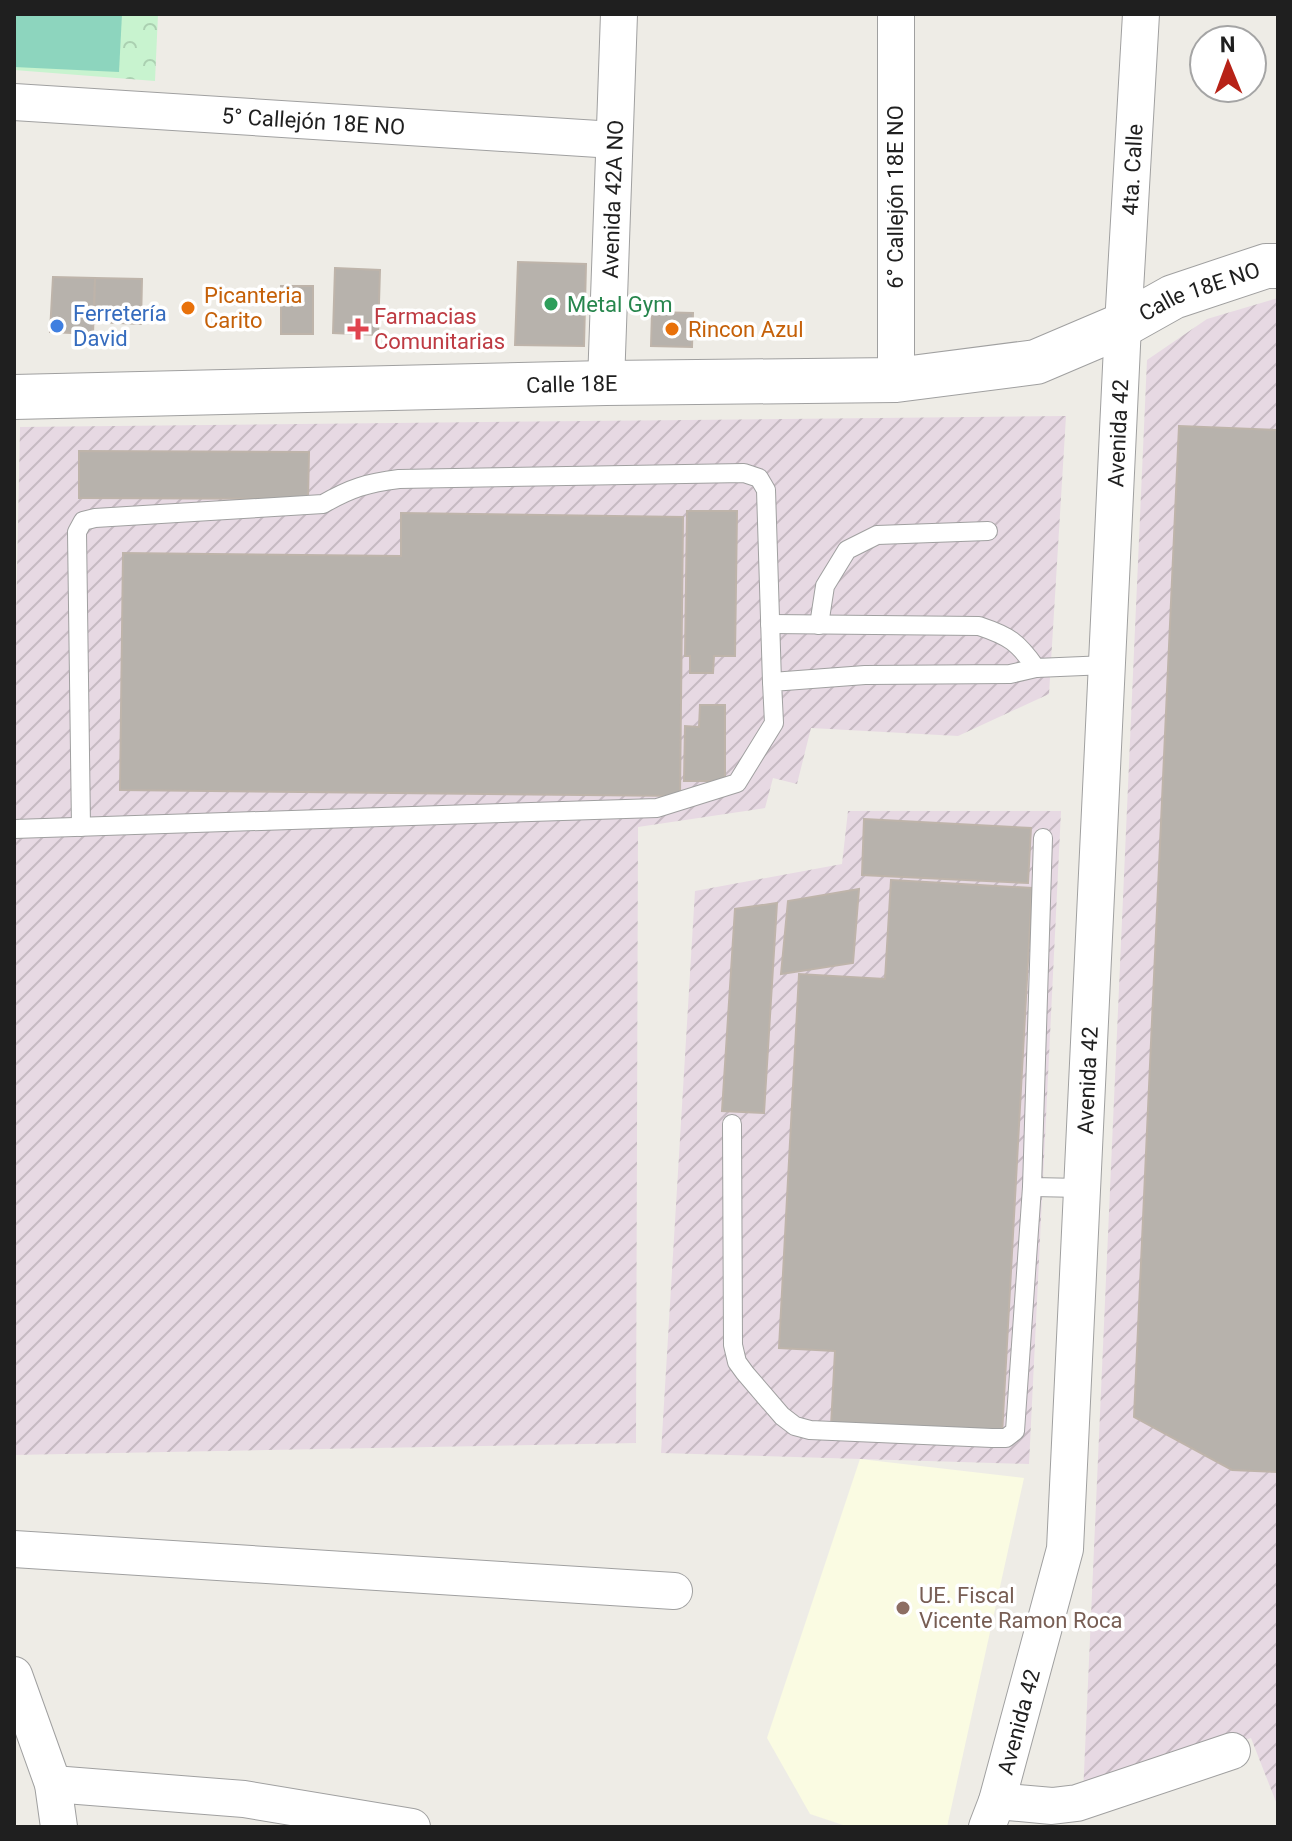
<svg xmlns="http://www.w3.org/2000/svg" width="1292" height="1841" font-family="Roboto,sans-serif">
  <style>
    .industrial { fill: url(#industrial-furrows) }
    .education { fill: #fafbe2 }
    .park { fill: url(#park-crowns) }
    .pitch { fill: #8dd5be }
    .building { fill: #b7b2ac; stroke: #beb4aa; stroke-width: 2 }
    .lines { fill: none; stroke-linecap: round; stroke-linejoin: round }
    .service-casing { stroke: #a0a0a0; stroke-width: 20 }
    .minor-casing { stroke: #a0a0a0; stroke-width: 38 }
    .tertiary-casing { stroke: #a0a0a0; stroke-width: 46 }
    .service { stroke: #fff; stroke-width: 18 }
    .minor { stroke: #fff; stroke-width: 36 }
    .tertiary { stroke: #fff; stroke-width: 44 }
    .leisure-dot { fill: #2e9e5b; stroke: #fff; stroke-width: 3 }
    .food-dot { fill: #e8710a; stroke: #fff; stroke-width: 3 }
    .shop-dot { fill: #3f7fe0; stroke: #fff; stroke-width: 3 }
    .health-dot { fill: #e0444e; stroke: #fff; stroke-width: 3 }
    .education-dot { fill: #8d6e63; stroke: #fff; stroke-width: 3 }
    .labels { text-anchor: middle; stroke-width: 7; stroke-linejoin: round; paint-order: stroke }
    .street-label { font-size: 22px; fill: #1f1f1f; stroke: #fff }
    .food-label { font-size: 22px; fill: #c56008; stroke: #fff; text-anchor: start }
    .leisure-label { font-size: 22px; fill: #27864d; stroke: #fff; text-anchor: start }
    .shop-label { font-size: 22px; fill: #366cbe; stroke: #fff; text-anchor: start }
    .health-label { font-size: 22px; fill: #be3a42; stroke: #fff; text-anchor: start }
    .education-label { font-size: 22px; fill: #785e54; stroke: #fff; text-anchor: start }
  </style>
  <defs>
    <pattern id="industrial-furrows" width="10" height="10" patternUnits="userSpaceOnUse" patternTransform="scale(2)"><rect width="10" height="10" fill="#e7d9e3"/><path d="M-1 1l2-2M0 10L10 0M9 11l2-2" fill="none" stroke="#c6bac2"/></pattern>
    <pattern id="park-crowns" width="20" height="18" patternUnits="userSpaceOnUse" patternTransform="scale(2)"><rect width="20" height="18" fill="#c8f3cf"/><path d="M2 6a3 3 0 1 1 6 0M12 15a3 3 0 1 1 6 0" fill="none" stroke="#abd0b1"/></pattern>
  </defs>
  <rect width="100%" height="100%" fill="#eeece6"/>
  <g class="industrial">
    <polygon points="1278,298 1278,1807 1251,1738 1083,1795 1147,360 1207,319"/>
    <polygon points="1066,416 1049,694 958,736 811,728 797,784 773,778 765,808 638,827 636,1443 14,1455 14,716 20,427"/>
    <polygon points="848,811 1061,811 1029,1464 661,1453 695,891 842,864"/>
  </g>
  <polygon class="education" points="860,1459 1024,1478 947,1827 849,1827 810,1814 767,1738"/>
  <polygon class="park" points="14,14 158,14 155,81 14,70"/>
  <polygon class="pitch" points="14,14 122,14 119,72 14,67"/>
  <g class="building">
    <polygon points="518,262 586,264 584,346 515,345"/>
    <polygon points="335,268 380,270 378,335 333,333"/>
    <polygon points="53,277 95,278 93,334 50,332"/>
    <polygon points="95,278 142,279 141,324 94,322"/>
    <rect x="281" y="286" width="32" height="48"/>
    <polygon points="652,312 693,313 692,347 651,346"/>
    <polygon points="1179,426 1278,430 1278,1472 1232,1470 1134,1417"/>
    <polygon points="79,451 309,452 308,499 79,498"/>
    <polygon points="687,511 737,511 735,656 714,656 713,673 690,673 690,656 685,656"/>
    <polygon points="401,513 683,517 680,796 120,790 123,553 401,556"/>
    <polygon points="700,705 725,705 725,781 684,781 685,726 699,727"/>
    <polygon points="864,819 1031,828 1028,883 862,875"/>
    <polygon points="891,880 1032,888 1002,1435 831,1426 835,1351 779,1348 799,974 885,979"/>
    <polygon points="859,889 853,963 781,974 788,901"/>
    <polygon points="777,903 764,1113 722,1111 735,909"/>
  </g>
  <g class="lines">
    <defs>
      <g id="service">
        <path d="M770,624L979,626C1009,636 1018,642 1036,668"/>
        <polyline points="819,625 825,586 847,550 877,535 988,531"/>
        <path d="M81,827L77,532L83,521L95,518L323,504C351,488 367,483 399,479L744,473L759,478L766,490L772,682"/>
        <polyline points="14,829 657,808 737,783 774,723 772,682 865,675 1010,674 1036,668 1107,665"/>
        <polyline points="1043,838 1032,1187 1082,1188"/>
        <polyline points="732,1124 733,1345 737,1362 745,1373 782,1416 795,1426 810,1430 992,1438 1006,1438 1015,1431 1032,1187"/>
      </g>
      <g id="minor">
        <polyline points="896,14 896,380"/>
        <path id="s1" d="M14,102L614,140"/>
        <path id="s2" d="M606,383L619,14"/>
        <polyline points="14,1549 674,1591"/>
        <polyline points="14,1675 53,1784 59,1827"/>
        <polyline points="53,1784 244,1799 412,1827"/>
        <polyline points="997,1801 1052,1806 1077,1803 1232,1751"/>
        <path id="s3" d="M987,1827L997,1801L1065,1549L1123,325L1141,14"/>
      </g>
      <g id="tertiary">
        <path id="s4" d="M14,397L606,383L896,380L1036,362L1123,325L1173,297L1266,266H1278"/>
      </g>
    </defs>
    <use href="#service" class="service-casing"/>
    <use href="#minor" class="minor-casing"/>
    <use href="#tertiary" class="tertiary-casing"/>
    <use href="#service" class="service"/>
    <use href="#minor" class="minor"/>
    <use href="#tertiary" class="tertiary"/>
  </g>
  <circle class="leisure-dot" cx="551" cy="304" r="8"/>
  <g class="food-dot">
    <circle cx="188" cy="308" r="8"/>
    <circle cx="672" cy="329" r="8"/>
  </g>
  <circle class="shop-dot" cx="57" cy="326" r="8"/>
  <path class="health-dot" d="M354 317h8v8h8v8h-8v8h-8v-8h-8v-8h8z"/>
  <circle class="education-dot" cx="903" cy="1608" r="8"/>
  <g class="labels">
    <g class="street-label">
      <text dy="8" stroke="none"><textPath href="#s1" startOffset="300">5° Callejón 18E NO</textPath></text>
      <text dy="8" stroke="none"><textPath href="#s3" startOffset="1670">4ta. Calle</textPath></text>
      <text transform="translate(895 197) rotate(-90)" y="8">6° Callejón 18E NO</text>
      <text dy="8" stroke="none"><textPath href="#s2" startOffset="184">Avenida 42A NO</textPath></text>
      <text dy="8" stroke="none"><textPath href="#s4" startOffset="1202">Calle 18E NO</textPath></text>
      <text dy="8" stroke="none"><textPath href="#s4" startOffset="558">Calle 18E</textPath></text>
      <text dy="8" stroke="none"><textPath href="#s3" startOffset="1406">Avenida 42</textPath></text>
      <text dy="8" stroke="none"><textPath href="#s3" startOffset="758">Avenida 42</textPath></text>
      <text dy="8" stroke="none"><textPath href="#s3" startOffset="110">Avenida 42</textPath></text>
    </g>
    <g class="food-label">
      <text x="204" y="303">Picanteria<tspan x="204" dy="25">Carito</tspan></text>
      <text x="688" y="337">Rincon Azul</text>
    </g>
    <g class="leisure-label">
      <text x="567" y="312">Metal Gym</text>
    </g>
    <g class="shop-label">
      <text x="73" y="321">Ferretería<tspan x="73" dy="25">David</tspan></text>
    </g>
    <g class="health-label">
      <text x="374" y="324">Farmacias<tspan x="374" dy="25">Comunitarias</tspan></text>
    </g>
    <g class="education-label">
      <text x="919" y="1603">UE. Fiscal<tspan x="919" dy="25">Vicente Ramon Roca</tspan></text>
    </g>
  </g>
  <rect width="1292" height="1841" fill="none" stroke="#1f1f1f" stroke-width="32"/>
  <g transform="translate(1228 64) rotate(359)"><circle r="38" fill="#ffffff" stroke="#a5a5a5" stroke-width="2"/>
  <path d="M0-6L14 30L0 20L-14 30Z" fill="#b72217"/>
  <text y="-12" font-size="22" font-weight="bold" text-anchor="middle" fill="#1f1f1f">N</text>
  </g>
</svg>
